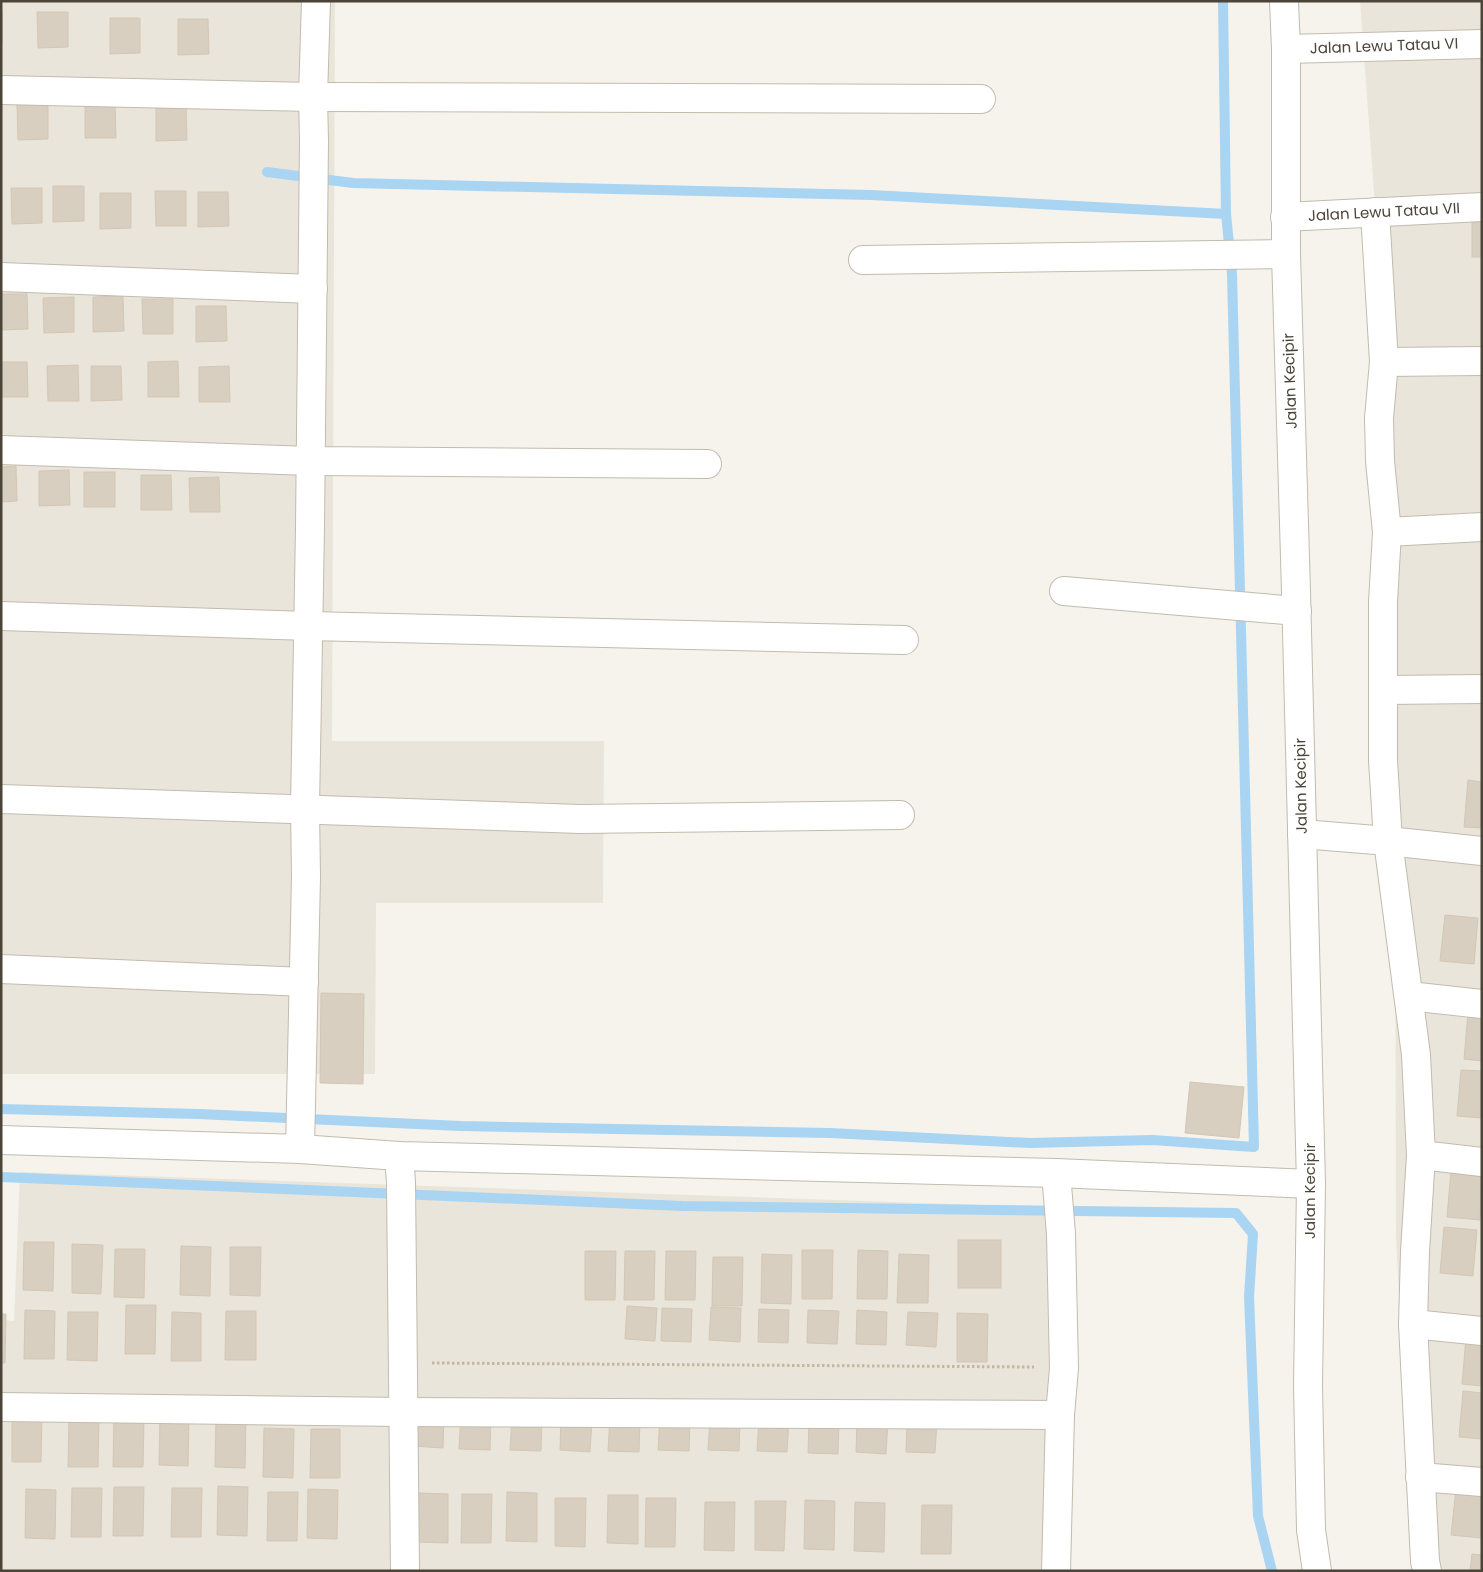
<svg xmlns="http://www.w3.org/2000/svg" width="1483" height="1572" font-family="Poppins,sans-serif">
  <style>
    .residential { fill: #eae5da }
    .lines { fill: none; stroke-linecap: round; stroke-linejoin: round }
    .stream { stroke: #a9d4f2; stroke-width: 10 }
    .building { fill: #d8cfc1; stroke: #d3c7b4 }
    .minor-casing { stroke: #c2bbae; stroke-width: 30 }
    .path { stroke: #c4b79f; stroke-width: 3; stroke-dasharray: 2.5 2.5; stroke-linecap: butt }
    .minor { stroke: #fff; stroke-width: 28 }
    .labels { text-anchor: middle; stroke-width: 4.5; stroke-linejoin: round; paint-order: stroke }
    .street-label { font-size: 15px; fill: #4b4439; stroke: #fff }
  </style>
  <rect width="100%" height="100%" fill="#f6f3ec"/>
  <g class="residential">
    <polygon points="1,1 335,1 332,741 604,741 603,903 376,903 375,1074 1,1074"/>
    <polygon points="1360,1 1482,1 1482,1571 1412,1571 1396,1235 1395,825 1386,356"/>
    <polygon points="20,1172 1066,1208 1053,1571 1,1571 1,1320 14,1321"/>
  </g>
  <g class="lines">
    <g class="stream">
      <polyline points="267,172 353,183 871,195 1226,214 1223,1"/>
      <polyline points="1,1109 199,1114 460,1126 830,1133 1030,1143 1152,1140 1254,1147 1232,274 1226,214"/>
      <polyline points="1,1177 682,1206 1236,1213 1253,1234 1249,1297 1258,1516 1272,1571"/>
    </g>
  </g>
  <g class="building">
    <polygon points="2,10 2,45 1,45 1,10"/>
    <polygon points="37,12 68,12 68,47 38,48"/>
    <polygon points="110,18 140,18 140,53 110,54"/>
    <polygon points="178,19 208,19 209,54 178,55"/>
    <polygon points="85,103 115,103 116,138 85,138"/>
    <polygon points="48,104 48,139 18,140 17,105"/>
    <polygon points="186,105 187,140 156,141 156,106"/>
    <polygon points="53,186 84,186 84,221 53,222"/>
    <polygon points="11,188 42,188 42,223 12,224"/>
    <polygon points="155,191 186,191 186,226 156,226"/>
    <polygon points="198,192 228,192 229,226 198,227"/>
    <polygon points="100,193 131,193 131,228 100,229"/>
    <rect x="1472" y="222" width="10" height="35"/>
    <polygon points="1,294 27,294 28,329 1,330"/>
    <polygon points="123,296 124,331 93,332 93,297"/>
    <polygon points="74,297 74,332 44,333 43,298"/>
    <polygon points="142,299 173,299 173,334 143,334"/>
    <polygon points="196,306 226,306 227,341 196,342"/>
    <polygon points="178,361 179,397 148,397 148,362"/>
    <polygon points="1,362 27,362 28,397 1,397"/>
    <polygon points="78,365 79,401 48,401 47,366"/>
    <polygon points="91,366 121,366 122,400 91,401"/>
    <polygon points="229,366 230,402 199,402 199,367"/>
    <polygon points="16,466 17,501 1,502 1,467"/>
    <polygon points="69,470 70,505 39,506 39,471"/>
    <rect x="84" y="472" width="31" height="35"/>
    <polygon points="141,475 171,475 172,510 141,510"/>
    <polygon points="219,477 220,512 190,512 189,478"/>
    <polygon points="1468,780 1482,782 1482,828 1464,827"/>
    <polygon points="1445,915 1478,918 1474,964 1440,961"/>
    <polygon points="321,993 364,994 363,1084 320,1083"/>
    <polygon points="1468,1013 1482,1014 1482,1061 1464,1059"/>
    <polygon points="1461,1070 1482,1071 1482,1118 1457,1116"/>
    <polygon points="1190,1082 1244,1087 1239,1138 1185,1133"/>
    <polygon points="1451,1171 1482,1173 1480,1220 1447,1217"/>
    <polygon points="1444,1227 1477,1230 1473,1276 1440,1273"/>
    <rect x="958" y="1240" width="43" height="48"/>
    <polygon points="24,1242 54,1242 53,1291 23,1290"/>
    <polygon points="72,1244 103,1245 101,1294 72,1293"/>
    <polygon points="181,1246 211,1247 210,1296 180,1295"/>
    <polygon points="230,1247 261,1247 260,1296 230,1295"/>
    <polygon points="115,1249 145,1249 144,1298 114,1297"/>
    <polygon points="802,1250 833,1250 832,1299 802,1299"/>
    <polygon points="858,1250 888,1251 887,1299 857,1299"/>
    <polygon points="585,1251 616,1251 615,1300 585,1300"/>
    <polygon points="625,1251 655,1251 654,1300 624,1300"/>
    <polygon points="666,1251 696,1251 695,1300 665,1300"/>
    <polygon points="762,1254 792,1255 791,1304 761,1303"/>
    <polygon points="899,1254 929,1255 928,1303 897,1303"/>
    <polygon points="713,1257 743,1257 742,1306 712,1306"/>
    <polygon points="126,1305 156,1305 155,1354 125,1354"/>
    <polygon points="627,1306 657,1308 655,1341 625,1339"/>
    <polygon points="711,1307 741,1308 740,1342 709,1340"/>
    <polygon points="662,1308 692,1309 691,1342 661,1341"/>
    <polygon points="759,1309 789,1310 788,1343 758,1342"/>
    <polygon points="25,1310 55,1311 54,1359 24,1359"/>
    <polygon points="808,1310 839,1311 837,1344 807,1343"/>
    <polygon points="857,1310 887,1312 886,1345 856,1344"/>
    <polygon points="226,1311 256,1311 256,1360 225,1360"/>
    <polygon points="68,1312 98,1312 97,1361 67,1360"/>
    <polygon points="172,1312 201,1313 201,1361 171,1361"/>
    <polygon points="908,1312 938,1313 936,1347 906,1345"/>
    <polygon points="957,1313 988,1314 987,1362 957,1362"/>
    <polygon points="1,1314 6,1314 5,1363 1,1363"/>
    <polygon points="1466,1338 1482,1340 1482,1386 1462,1384"/>
    <polygon points="1463,1391 1482,1393 1482,1439 1459,1437"/>
    <polygon points="12,1413 42,1413 41,1462 12,1462"/>
    <polygon points="414,1414 444,1415 443,1448 412,1446"/>
    <polygon points="461,1415 491,1417 490,1450 459,1449"/>
    <polygon points="160,1417 189,1417 188,1466 159,1465"/>
    <polygon points="512,1417 542,1418 541,1451 510,1450"/>
    <polygon points="561,1417 592,1419 590,1452 560,1450"/>
    <polygon points="610,1417 640,1419 639,1452 608,1451"/>
    <polygon points="660,1417 690,1418 689,1451 658,1450"/>
    <polygon points="710,1417 740,1419 739,1451 708,1450"/>
    <polygon points="114,1418 144,1419 143,1467 113,1467"/>
    <polygon points="759,1418 789,1419 787,1452 757,1451"/>
    <polygon points="69,1419 99,1419 98,1467 68,1467"/>
    <polygon points="216,1419 246,1419 245,1468 215,1467"/>
    <polygon points="809,1419 839,1421 838,1454 808,1453"/>
    <polygon points="857,1419 888,1421 886,1454 856,1452"/>
    <polygon points="907,1419 937,1420 935,1453 906,1452"/>
    <polygon points="264,1428 294,1429 293,1478 263,1477"/>
    <polygon points="311,1429 340,1429 340,1478 310,1478"/>
    <polygon points="218,1486 248,1487 247,1536 217,1535"/>
    <polygon points="114,1487 144,1487 143,1536 113,1536"/>
    <polygon points="72,1488 102,1488 101,1537 71,1537"/>
    <polygon points="172,1488 202,1488 201,1537 171,1537"/>
    <polygon points="26,1489 56,1490 55,1539 25,1538"/>
    <polygon points="308,1489 338,1490 337,1539 307,1538"/>
    <polygon points="1456,1489 1482,1492 1482,1538 1451,1535"/>
    <polygon points="268,1492 298,1492 297,1541 267,1541"/>
    <polygon points="507,1492 537,1493 537,1542 506,1541"/>
    <polygon points="419,1493 448,1494 448,1543 418,1542"/>
    <polygon points="462,1494 492,1494 491,1543 461,1543"/>
    <polygon points="608,1495 638,1495 638,1544 607,1543"/>
    <polygon points="555,1498 586,1498 585,1547 555,1546"/>
    <polygon points="646,1498 676,1498 675,1547 645,1547"/>
    <polygon points="805,1500 835,1501 834,1550 804,1549"/>
    <polygon points="755,1501 786,1501 784,1551 755,1550"/>
    <polygon points="705,1502 735,1502 734,1551 704,1550"/>
    <polygon points="855,1502 885,1503 884,1552 854,1551"/>
    <polygon points="922,1505 952,1505 951,1554 921,1554"/>
    <polygon points="1472,1554 1482,1555 1482,1571 1470,1571"/>
  </g>
  <g class="lines">
    <defs>
      <g id="minor">
        <polyline points="1284,1 1286,49 1286,254 1296,591 1311,1184 1308,1386 1311,1530 1317,1571"/>
        <polyline points="1286,49 1482,44"/>
        <polyline points="1,90 313,97 981,99"/>
        <polyline points="1375,212 1384,362 1379,418 1380,461 1387,532 1383,602 1383,760 1388,841 1416,1055 1421,1155 1415,1252 1413,1324 1425,1561 1427,1571"/>
        <polyline points="1285,217 1482,207"/>
        <polyline points="863,260 1286,254"/>
        <polyline points="1,277 313,289"/>
        <polyline points="1384,362 1482,361"/>
        <polyline points="1,450 310,461 707,464"/>
        <polyline points="1387,532 1482,527"/>
        <polyline points="1064,591 1297,611"/>
        <polyline points="1,616 309,626 904,640"/>
        <polyline points="1384,690 1482,689"/>
        <polyline points="1,799 580,819 900,815"/>
        <polyline points="1302,834 1388,841 1482,851"/>
        <polyline points="1,969 304,982"/>
        <polyline points="1409,996 1482,1004"/>
        <polyline points="1,1140 300,1149 399,1156 1056,1173 1311,1184"/>
        <polyline points="300,1149 306,877 305,808 310,528 314,141 313,97 316,1"/>
        <polyline points="1421,1155 1482,1162"/>
        <polyline points="399,1156 401,1182 405,1571"/>
        <polyline points="1413,1324 1482,1331"/>
        <polyline points="1,1407 404,1412 1060,1415"/>
        <polyline points="1420,1477 1482,1482"/>
        <polyline points="1056,1571 1060,1415 1064,1368 1061,1234 1056,1173"/>
      </g>
    </defs>
    <use href="#minor" class="minor-casing"/>
    <polyline class="path" points="432,1363 1034,1367"/>
    <use href="#minor" class="minor"/>
  </g>
  <g class="labels">
    <g class="street-label">
      <text transform="translate(1384 46) rotate(-2)" y="5">Jalan Lewu Tatau VI</text>
      <text transform="translate(1384 212) rotate(-3)" y="5">Jalan Lewu Tatau VII</text>
      <text transform="translate(1290 381) rotate(-92)" y="5">Jalan Kecipir</text>
      <text transform="translate(1301 786) rotate(-91)" y="5">Jalan Kecipir</text>
      <text transform="translate(1310 1191) rotate(-90)" y="5">Jalan Kecipir</text>
    </g>
  </g>
  <rect width="1483" height="1572" fill="none" stroke="#4b4439" stroke-width="5"/>
</svg>
